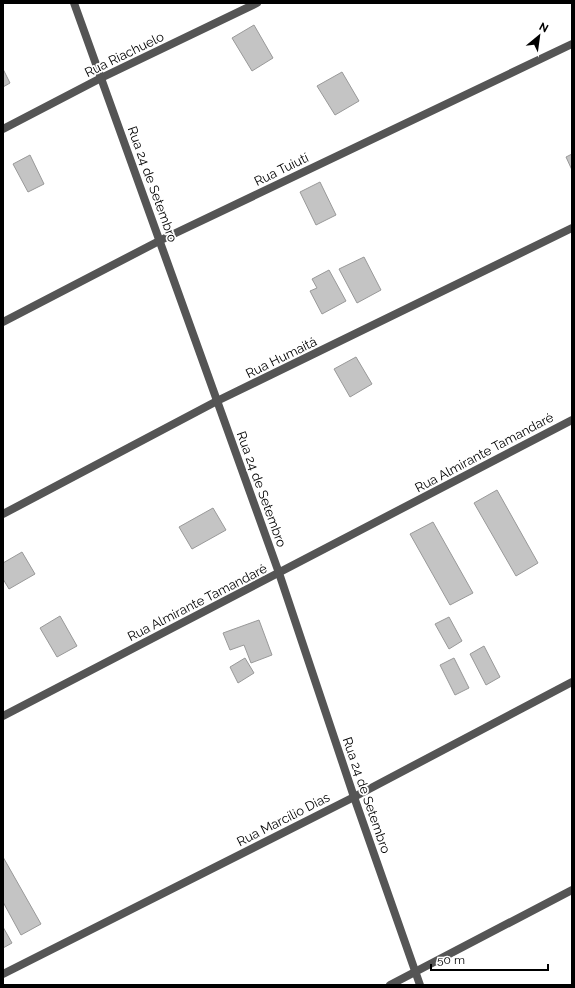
<svg xmlns="http://www.w3.org/2000/svg" width="575" height="988" font-family="Raleway,sans-serif">
  <style>
    .building { fill: #c4c4c4; stroke: #999 }
    .lines { fill: none; stroke-linecap: round; stroke-linejoin: round }
    .minor { stroke: #555; stroke-width: 8 }
    .tertiary { stroke: #555; stroke-width: 8 }
    .labels { text-anchor: middle; stroke-width: 3.5; stroke-linejoin: round; paint-order: stroke }
    .street-label { font-size: 13px; fill: #000; stroke: #fff }
  </style>
  <rect width="100%" height="100%" fill="#fff"/>
  <g class="building">
    <polygon points="254,25 273,58 252,71 232,38"/>
    <polygon points="3,69 10,83 3,87"/>
    <polygon points="342,72 359,101 335,115 317,86"/>
    <polygon points="572,154 572,170 566,157"/>
    <polygon points="30,155 44,184 28,192 13,164"/>
    <polygon points="320,182 336,215 316,225 300,192"/>
    <polygon points="364,257 381,290 357,303 339,269"/>
    <polygon points="329,270 346,301 322,314 310,291 317,288 312,279"/>
    <polygon points="356,357 372,384 350,397 334,369"/>
    <polygon points="497,490 538,563 516,576 474,503"/>
    <polygon points="213,508 226,530 192,549 179,527"/>
    <polygon points="433,522 473,593 450,605 410,534"/>
    <polygon points="22,552 35,574 9,589 3,579 3,563"/>
    <polygon points="60,616 77,646 57,657 40,628"/>
    <polygon points="449,617 462,641 449,649 435,624"/>
    <polygon points="259,620 272,655 251,663 244,645 230,650 223,633"/>
    <polygon points="484,646 500,677 486,685 470,654"/>
    <polygon points="245,658 254,673 238,683 230,667"/>
    <polygon points="454,658 469,688 455,695 440,665"/>
    <polygon points="3,857 41,924 21,935 3,902"/>
    <polygon points="3,927 12,943 3,948"/>
  </g>
  <g class="lines">
    <g class="minor">
      <polyline points="3,129 101,78 257,3"/>
      <polyline points="3,322 161,240 572,44"/>
      <polyline points="3,514 217,401 572,228"/>
      <polyline points="3,716 572,420"/>
      <polyline points="3,974 354,797 572,682"/>
      <polyline points="390,985 572,890"/>
    </g>
    <polyline class="tertiary" points="74,3 279,573 354,797 420,985"/>
  </g>
  <g class="labels">
    <g class="street-label">
      <text transform="translate(124 54) rotate(-26)" y="5">Rua Riachuelo</text>
      <text transform="translate(281 169) rotate(-26)" y="5">Rua Tuiutí</text>
      <text transform="translate(153 184) rotate(70)" y="5">Rua 24 de Setembro</text>
      <text transform="translate(281 357) rotate(-26)" y="5">Rua Humaitá</text>
      <text transform="translate(484 452) rotate(-28)" y="5">Rua Almirante Tamandaré</text>
      <text transform="translate(262 489) rotate(70)" y="5">Rua 24 de Setembro</text>
      <text transform="translate(197 602) rotate(-27)" y="5">Rua Almirante Tamandaré</text>
      <text transform="translate(367 795) rotate(71)" y="5">Rua 24 de Setembro</text>
      <text transform="translate(283 819) rotate(-27)" y="5">Rua Marcílio Dias</text>
    </g>
  </g>
  <rect width="575" height="988" fill="none" stroke="#000000" stroke-width="8"/>
  <g transform="translate(539 36) rotate(29)" stroke="#ffffff" stroke-width="3" paint-order="stroke">
  <path d="M0-3L7 15L0 10L-7 15Z" fill="#000000"/>
  <text y="-6" font-size="11" font-weight="bold" text-anchor="middle" fill="#000000">N</text>
  </g>
  <path d="M431 964v6h117v-6" fill="none" stroke="#000000" stroke-width="2"/>
  <text x="437" y="964" font-size="12" fill="#000000" stroke="#ffffff" stroke-width="3" paint-order="stroke">50 m</text>
</svg>
